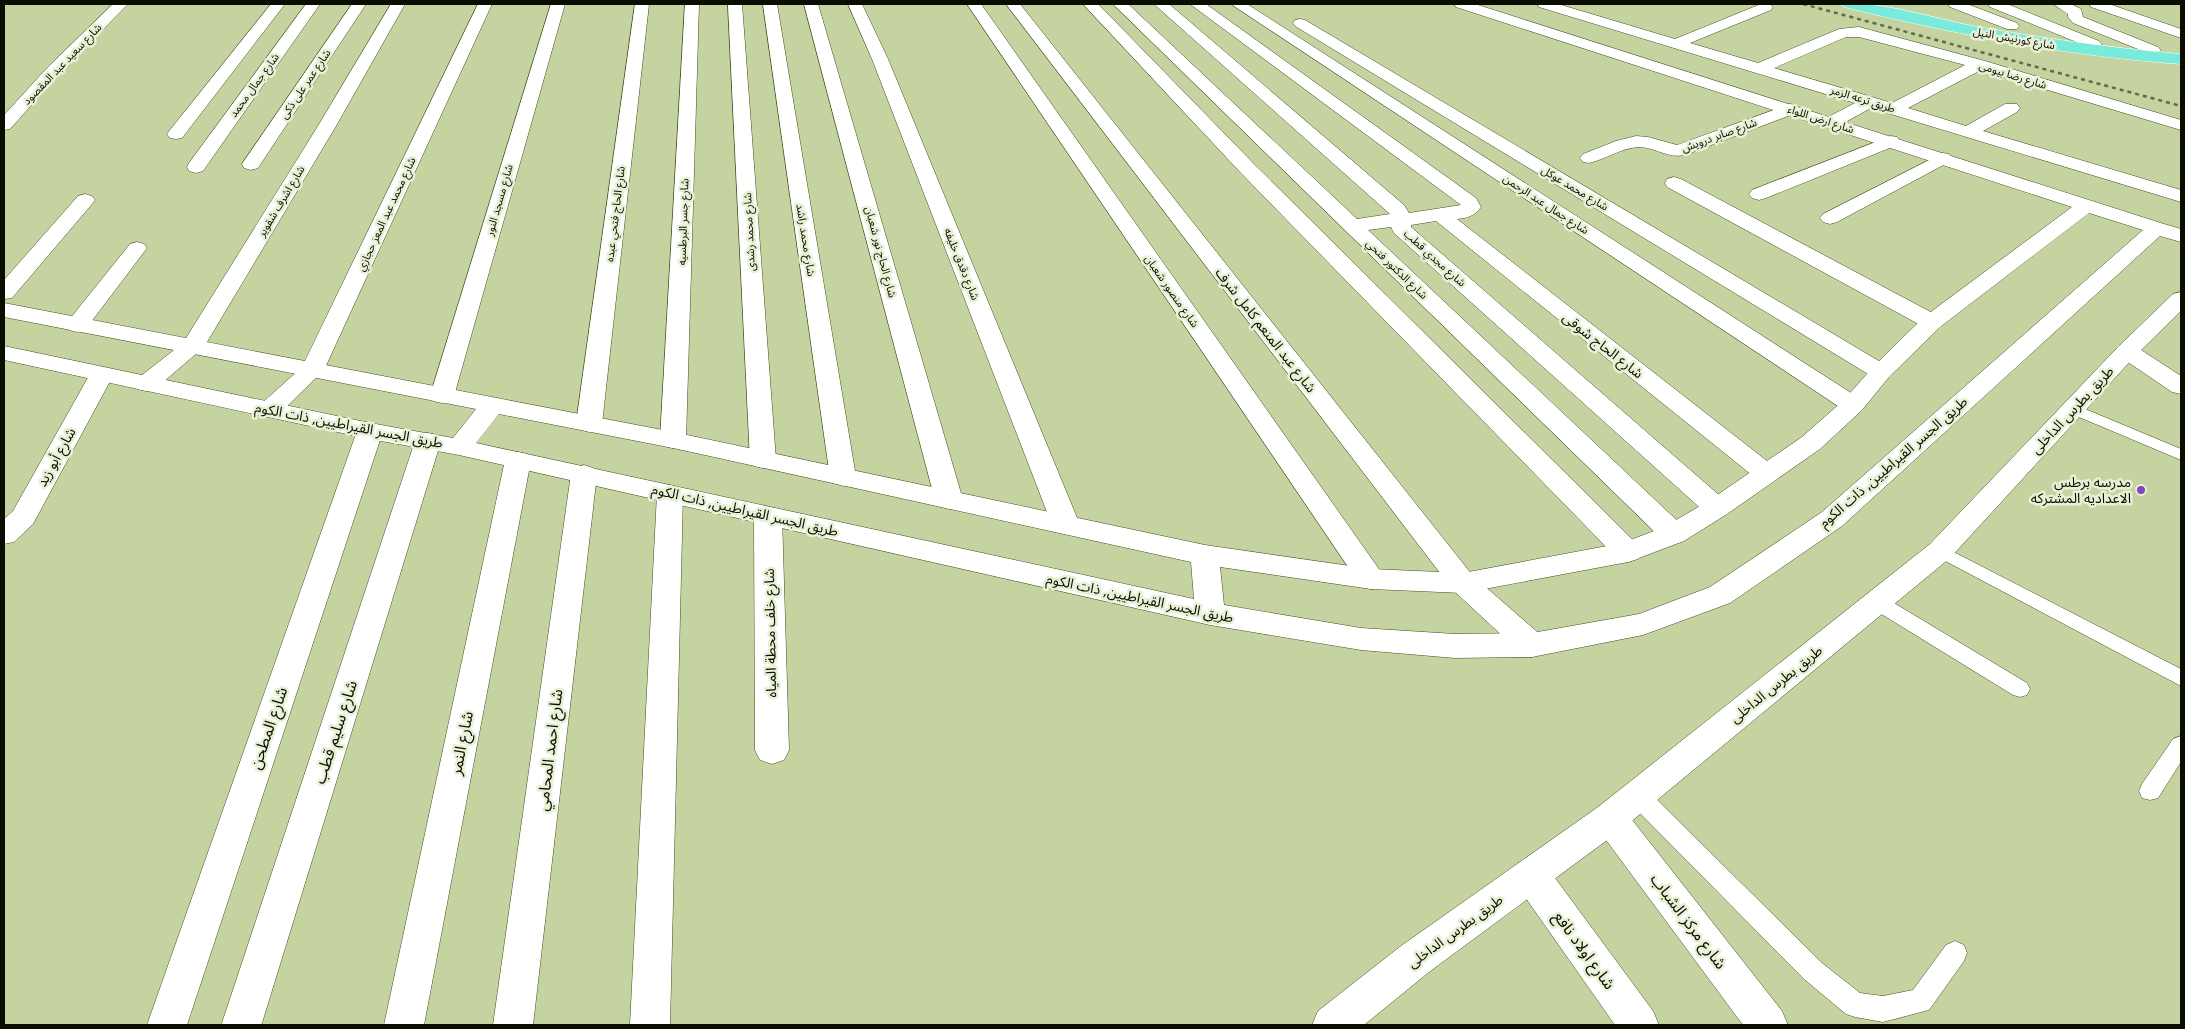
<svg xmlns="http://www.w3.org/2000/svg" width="2185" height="1029" font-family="'Noto Sans','Noto Sans Arabic',sans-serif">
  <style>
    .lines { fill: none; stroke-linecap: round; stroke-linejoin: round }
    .service-casing { stroke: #434e1e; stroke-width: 1 }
    .minor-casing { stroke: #434e1e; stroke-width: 1 }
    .tertiary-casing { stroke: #434e1e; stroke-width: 1 }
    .primary-casing { stroke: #fff; stroke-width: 1 }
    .service { fill: #fff; fill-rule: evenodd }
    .minor { fill: #fff; fill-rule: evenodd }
    .tertiary { fill: #fff; fill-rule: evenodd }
    .primary { fill: #79ebdc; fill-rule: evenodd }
    .rail { stroke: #60694a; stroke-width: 2.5; stroke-dasharray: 4 4; stroke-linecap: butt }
    .poi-dot { fill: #7d48bf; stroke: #e8f0d6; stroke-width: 2 }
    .labels { text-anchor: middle; stroke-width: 5; stroke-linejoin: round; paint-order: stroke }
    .far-street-label { font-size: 11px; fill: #090e00; stroke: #e8f0d6 }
    .street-label { font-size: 14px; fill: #090e00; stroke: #e8f0d6 }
    .poi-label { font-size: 14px; fill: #090e00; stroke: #e8f0d6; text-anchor: end }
    .near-street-label { font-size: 16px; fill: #090e00; stroke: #e8f0d6 }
  </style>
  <rect width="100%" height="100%" fill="#c4d39f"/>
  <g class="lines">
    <defs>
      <g id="service">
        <polygon points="2073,404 2181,449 2181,460 2067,412 2065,409 2067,406"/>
        <polygon points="1940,545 2181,669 2181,686 1934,555 1931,551 1934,547"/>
        <polygon points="1877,595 1884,597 2027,683 2030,689 2027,695 2020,697 2013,695 1870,607 1868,602 1870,597"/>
        <polygon points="2181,736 2181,762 2158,798 2150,800 2142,798 2139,791 2142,784 2173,739"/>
        <polygon points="1638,787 1646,789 1822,963 1860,993 1883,996 1913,990 1946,945 1955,941 1964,945 1967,953 1964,961 1929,1010 1883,1022 1855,1017 1846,1014 1804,979 1630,803 1627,796 1630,789"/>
      </g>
      <g id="minor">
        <polygon points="113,4 128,4 60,73 10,129 4,130 4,115 48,67"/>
        <polygon points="271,4 285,4 182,138 176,139 170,138 167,134 170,130"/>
        <polygon points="306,4 320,4 203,171 196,173 189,171 187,167 189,163"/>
        <polygon points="352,4 366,4 258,168 251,170 244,168 242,164"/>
        <polygon points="391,4 405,4 336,126 204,347 155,389 146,391 137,389 134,384 137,379 183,343 318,126"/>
        <polygon points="478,4 492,4 324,370 278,415 269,417 260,415 257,410 260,405 302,367"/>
        <polygon points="551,4 565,4 454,396 451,401 442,403 433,401 430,396"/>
        <polygon points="635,4 649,4 602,424 598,429 589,432 580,429 576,424"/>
        <polygon points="685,4 699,4 686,440 682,446 673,448 664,446 660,440"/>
        <polygon points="728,4 742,4 776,460 772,466 763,468 754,466 750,460"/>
        <polygon points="763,4 777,4 856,477 852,483 843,486 834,483 830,477"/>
        <polygon points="804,4 818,4 963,500 959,506 949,509 939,506 935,500"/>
        <polygon points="848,4 862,4 888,59 1080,525 1076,532 1066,534 1056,532 1052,525 872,59"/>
        <polygon points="967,4 981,4 1381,572 1386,579 1381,586 1371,589 1361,586"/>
        <polygon points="1006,4 1020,4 1473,576 1543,637 1547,645 1543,653 1532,657 1521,653 1453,590"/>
        <polygon points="1083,4 1098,4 1254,164 1638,545 1642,552 1638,559 1628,562 1618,559 1240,172"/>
        <path d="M1113,4H1128L1357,219L1390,214L1154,4H1169L1404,205L1409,213L1461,205L1190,4H1206L1476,198L1481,207C1475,216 1467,218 1457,219L1776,468L1780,474L1776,480L1767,483L1758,480L1436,221L1411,225V227L1727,502L1731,508L1727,514L1717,517L1707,514L1394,233L1391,227L1368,230L1684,527L1688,534L1684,541L1674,544L1664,541Z"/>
        <polygon points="1231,4 1247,4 1862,400 1865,405 1862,410 1853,412 1844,410"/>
        <path d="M1537,4H1558L1675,39L1761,4H1770L1773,7L1771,10L1690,43L1758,63L1839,29L1859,27L1985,61L2181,120V130L1981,70L1908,108L1966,126L2005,104H2017L2020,108L2017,112L1983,131L2181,190V202L1871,108L1838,126H1826L1823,122L1826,118L1855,103L1539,7ZM1846,37H1859L1965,65L1892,103L1774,68Z"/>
        <polygon points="1948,4 1967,4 2017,23 2019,26 2017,29 2007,29 1950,7"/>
        <polygon points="1988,4 2007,4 2099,41 2102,44 2099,47 2089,47 1990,7"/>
        <polygon points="2053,4 2071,4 2081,9 2083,17 2158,47 2161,50 2158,53 2148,53 2073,23 2068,17 2068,14"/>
        <polygon points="2089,4 2109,4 2181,29 2181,38 2091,7"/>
        <polygon points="1300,19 1305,20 1889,367 1893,372 1889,377 1881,379 1873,377 1295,26 1293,23 1295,20"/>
        <path d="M1790,104L1796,105L1799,109L1796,113L1685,155C1668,159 1655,147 1639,147C1621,148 1606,159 1589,163L1583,162L1580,158L1583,154L1616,141L1636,136L1648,137L1677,145Z"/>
        <polygon points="1891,136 1897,137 1900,141 1897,145 1766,198 1759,200 1752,198 1749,194 1752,190"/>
        <polygon points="1943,153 1949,154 1952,158 1949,162 1837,222 1830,224 1823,222 1820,218 1823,214"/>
        <polygon points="1674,177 1681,179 1940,317 1943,322 1940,327 1932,329 1924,327 1667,187 1665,183 1667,179"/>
        <polygon points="85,194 92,196 95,200 92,204 12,298 4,299 4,280 78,196"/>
        <polygon points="137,242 144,244 147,248 85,330 77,332 69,330 66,325 69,320 130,244"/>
        <polygon points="2127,344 2135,346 2181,376 2181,394 2172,392 2119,356 2115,351 2119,346"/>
        <polygon points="102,367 110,369 114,374 33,524 14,542 4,544 4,519 13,511 90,374 94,369"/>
        <polygon points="370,423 379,425 383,431 187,1025 147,1025 357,431 361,425"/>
        <polygon points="428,433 437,435 441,441 262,1023 261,1025 223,1025 222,1023 415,441 419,435"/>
        <polygon points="518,452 527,454 531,460 424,1025 384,1025 505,460 509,454"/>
        <polygon points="584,465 593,468 597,474 533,1025 493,1025 571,474 575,468"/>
        <polygon points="670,485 680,488 683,494 670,1025 630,1025 657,494 660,488"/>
        <polygon points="768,507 778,509 782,516 789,750 784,760 772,764 760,760 755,750 754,516 758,509"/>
        <polygon points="1610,803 1622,807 1782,1011 1788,1025 1743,1025 1598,829 1592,818 1598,807"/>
        <polygon points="1531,859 1544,863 1653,1011 1659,1025 1615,1025 1518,887 1513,875 1518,863"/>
      </g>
      <g id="tertiary">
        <path d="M1454,4H1475L2164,224L2181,229V242L2160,236L1842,526L1730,603L1643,635L1532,657L1455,658L1361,650L1210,625L459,455L370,439L4,360V346L370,423L453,438L476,409L4,317V303L673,432L1205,545L1371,569L1463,573L1623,543L1664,527L1707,502L1802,437L1844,400L1873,367L1924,317L2072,207L1456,7ZM2089,213L2143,230L1822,512L1710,587L1639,614L1532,633L1455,634L1361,628L1224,605L1220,567L1371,589L1463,593L1628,562L1684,541L1727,514L1820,449L1862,410L1889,377L1940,327ZM499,414L673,448L1191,562L1194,599L476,443Z"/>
        <polygon points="2181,292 2181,311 2135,356 1950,558 1622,829 1429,972 1364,1025 1312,1025 1318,1011 1401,946 1598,807 1930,544 2119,346 2173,294"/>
      </g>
      <path id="primary" d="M1842,4C1882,1 1932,18 1973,26C2042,38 2111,48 2181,54V64C2068,56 1954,34 1844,7Z"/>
    </defs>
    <use href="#service" class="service-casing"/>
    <use href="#minor" class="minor-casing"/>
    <use href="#tertiary" class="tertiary-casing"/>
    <use href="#primary" class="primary-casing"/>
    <use href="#service" class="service"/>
    <use href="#minor" class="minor"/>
    <use href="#tertiary" class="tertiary"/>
    <use href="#primary" class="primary"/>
    <polyline class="rail" points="1803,4 2181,106"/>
  </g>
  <circle class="poi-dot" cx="2141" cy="490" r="5"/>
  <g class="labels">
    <g class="far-street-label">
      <text transform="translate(2014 38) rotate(10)" y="4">شارع كورنيش النيل</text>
      <text transform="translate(62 64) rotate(-46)" y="4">شارع سعيد عبد المقصود</text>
      <text transform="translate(2013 75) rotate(17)" y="4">شارع رضا بيومى</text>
      <text transform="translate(305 84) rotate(-56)" y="4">شارع عمر على ذكى</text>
      <text transform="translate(254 85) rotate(-54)" y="4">شارع جمال محمد</text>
      <text transform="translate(1863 99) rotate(17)" y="4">طريق ترعه الزمر</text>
      <text transform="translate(1821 119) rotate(18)" y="4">شارع ارض اللواء</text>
      <text transform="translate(1719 135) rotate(-20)" y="4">شارع صابر درويش</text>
      <text transform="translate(1575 188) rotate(31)" y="4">شارع محمد عوكل</text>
      <text transform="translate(499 200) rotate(-74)" y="4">شارع مسجد النور</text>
      <text transform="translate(281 201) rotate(-59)" y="4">شارع اشرف شقوير</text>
      <text transform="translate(1546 204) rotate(33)" y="4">شارع جمال عبد الرحمن</text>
      <text transform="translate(386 214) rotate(-65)" y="4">شارع محمد عبد المعز حجازي</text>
      <text transform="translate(615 214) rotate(-83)" y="4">شارع الحاج فتحي عبده</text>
      <text transform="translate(683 222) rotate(-88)" y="4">شارع جسر البرطسيه</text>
      <text transform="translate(749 232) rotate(-93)" y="4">شارع محمد رشدى</text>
      <text transform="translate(806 240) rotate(81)" y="4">شارع محمد راشد</text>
      <text transform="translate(881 252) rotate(75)" y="4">شارع الحاج نور شعبان</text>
      <text transform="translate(1435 258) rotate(42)" y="4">شارع مجدي قطب</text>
      <text transform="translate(962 264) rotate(68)" y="4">شارع دقدق خليفه</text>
      <text transform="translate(1397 269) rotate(44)" y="4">شارع الدكتور فتحي</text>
      <text transform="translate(1172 291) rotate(55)" y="4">شارع منصور شعبان</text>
    </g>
    <g class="street-label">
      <text transform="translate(1266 330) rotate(52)" y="5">شارع عبد المنعم كامل شرف</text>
      <text transform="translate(1603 345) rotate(38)" y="5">شارع الحاج شوقى</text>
      <text transform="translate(2072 410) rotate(-47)" y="5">طريق بطرس الداخلى</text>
      <text transform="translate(349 425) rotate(11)" y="5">طريق الجسر القيراطيين, ذات الكوم</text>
      <text transform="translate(56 457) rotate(-61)" y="5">شارع أبو زيد</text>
      <text transform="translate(1893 462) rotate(-41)" y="5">طريق الجسر القيراطيين, ذات الكوم</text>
      <text transform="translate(745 510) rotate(13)" y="5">طريق الجسر القيراطيين, ذات الكوم</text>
      <text transform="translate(1140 598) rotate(12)" y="5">طريق الجسر القيراطيين, ذات الكوم</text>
      <text transform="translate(770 633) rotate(-91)" y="5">شارع خلف محطة المياه</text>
      <text transform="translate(1776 684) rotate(-39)" y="5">طريق بطرس الداخلى</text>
      <text transform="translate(1455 931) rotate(-36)" y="5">طريق بطرس الداخلى</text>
    </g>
    <g class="poi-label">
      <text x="2131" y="487">مدرسه برطس<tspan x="2131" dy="16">الاعداديه المشتركه</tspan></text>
    </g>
    <g class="near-street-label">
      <text transform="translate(268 728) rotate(-71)" y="6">شارع المطحن</text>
      <text transform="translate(335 732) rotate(-72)" y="6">شارع سليم قطب</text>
      <text transform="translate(461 743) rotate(-79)" y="6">شارع النمر</text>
      <text transform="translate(549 750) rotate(-83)" y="6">شارع احمد المحامي</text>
      <text transform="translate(1689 921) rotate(53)" y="6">شارع مركز الشباب</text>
      <text transform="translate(1585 950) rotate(54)" y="6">شارع اولاد نافع</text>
    </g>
  </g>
  <rect width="2185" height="1029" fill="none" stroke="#090e00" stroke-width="10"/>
</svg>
